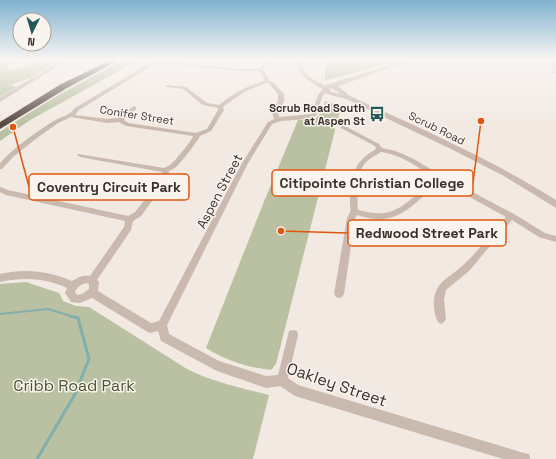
<svg xmlns="http://www.w3.org/2000/svg" width="556" height="459" font-family="'Space Grotesk',sans-serif">
  <style>
    .green { fill: #b9c1a2; fill-rule: evenodd }
    .lines { fill: none; stroke-linecap: round; stroke-linejoin: round }
    .stream-far1 { stroke: #82aeac; stroke-width: 2 }
    .stream { stroke: #82aeac; stroke-width: 3 }
    .minor { fill: #cab9ae; fill-rule: evenodd }
    .tertiary { fill: #cab9ae; fill-rule: evenodd }
    .motorway { fill: #594943; fill-rule: evenodd }
    .labels { text-anchor: middle; stroke-width: 3; stroke-linejoin: round; paint-order: stroke }
    .far-poi-label { font-size: 11px; font-weight: bold; fill: #392f2c; stroke: #faf4ee; text-anchor: end }
    .far-street-label { font-size: 11px; fill: #392f2c; stroke: #faf4ee }
    .street-label { font-size: 13px; fill: #392f2c; stroke: #faf4ee }
    .near-street-label { font-size: 16px; fill: #392f2c; stroke: #faf4ee }
    .near-park-label { font-size: 16px; fill: #4b5631; stroke: #faf4ee }
    .leader { fill: none; stroke: #df570e; stroke-width: 1.5 }
    .callout-dot { fill: #df570e; stroke: #faf4ee; stroke-width: 1.5 }
    .callout { fill: #faf4ee; stroke: #df570e; stroke-width: 1.5 }
    .callout-label { font-size: 14px; text-anchor: middle; font-weight: bold; fill: #392f2c }
  </style>
  <rect width="100%" height="100%" fill="#f2e9e2"/>
  <g class="green">
    <path d="M0,60H60L30,78L10,85L16,87L0,96ZM29,60L40,62L13,70L6,68C11,61 22,61 29,60Z"/>
    <path d="M125,60H139L30,120L0,141V132C40,105 81,81 125,60Z"/>
    <polygon points="328,60 398,60 362,71 325,80 325,71"/>
    <path d="M325,101L341,106L337,123L334,127L335,130L276,364L271,370C249,368 225,360 206,348L263,204L298,120C317,120 319,120 325,101Z"/>
    <path d="M26,282L59,293L63,301L76,306L89,307L187,369C213,382 241,388 269,395L253,459H0V284Z"/>
  </g>
  <g class="lines">
    <polyline class="stream-far1" points="0,314 48,309 74,317"/>
    <polyline class="stream" points="37,459 74,396 89,359 78,318 70,316"/>
    <g class="minor">
      <path d="M264,60H268L266,66L262,70L265,72L269,81L273,82L284,94V101L278,112L279,117L312,114L318,95L323,89C311,82 296,76 297,60H301C302,76 315,80 327,87L328,90L323,95L316,116L308,119L281,121L272,124L247,165L167,325L169,334L219,361L266,376L278,375L289,331L293,330L297,331L298,335L288,378L298,385L524,453L529,454L530,459H503L295,396L280,386L266,388L217,371L161,341L158,331L150,333L146,331L92,298L80,303L71,302L65,293L67,288C46,278 23,277 0,282V274C25,268 49,271 72,281C77,278 84,274 90,276L124,227L125,221L6,195L0,192V187L8,190L128,216L135,212L163,177L162,172L80,157L77,155L78,154L164,168C166,167 168,166 170,165C174,162 192,141 193,136L126,126L119,122L107,123L71,117L58,123L37,138L13,157L2,169H0V163C14,147 34,134 52,122C60,117 69,116 75,108L146,65L159,61L237,69H258L262,65ZM161,63L237,71H258L261,73L265,81C244,87 236,92 219,105L207,103L186,87L166,85V87L183,89L203,105L218,108V110L207,129L196,133L128,123L124,120L136,109V107L134,106L118,118L107,119L75,115L79,110L150,67ZM267,83L269,84L278,94V101L272,112L274,119L268,122L241,165L159,321L151,323L98,291L99,282L97,280L131,230L133,221L141,216L168,179L169,171C171,170 173,169 175,168C180,164 197,142 200,136L211,131L224,110L223,107C239,95 247,89 267,83ZM87,283L89,284V289L82,294L77,295L75,292C77,287 81,284 87,283Z"/>
      <polygon points="551,60 555,60 556,73 554,73 551,66"/>
      <path d="M343,125L379,144L382,148C399,150 418,161 432,170C438,174 441,177 448,179L514,214L545,233L556,236V242L539,237L512,220L469,271L446,290L444,299L446,319L444,322L441,324L438,322C433,313 432,298 437,289C442,279 454,274 462,266C478,252 491,233 506,217L444,183L439,181C423,196 405,218 382,219C373,220 365,217 357,215L355,218L344,294L342,297L339,298L336,297L334,294L347,218C352,210 350,209 350,200C351,174 354,162 376,149L375,146L341,128L340,127ZM381,152C399,154 420,167 433,179C419,191 403,211 384,213C375,214 367,212 358,210C357,199 357,175 363,166C367,159 375,156 381,152Z"/>
    </g>
    <g class="tertiary">
      <polygon points="62,60 68,60 0,102 0,97"/>
      <path d="M405,60H413L338,86L350,96C420,128 491,159 556,200V208L504,176L451,149L346,99L327,94L322,89L326,85ZM332,88L341,94L331,92L329,89Z"/>
    </g>
    <polygon class="motorway" points="111,60 119,60 67,88 0,129 0,122 61,84"/>
  </g>
  <linearGradient id="sky" x2="0" y2="1"><stop stop-color="#7fb2d0"/><stop offset="0.48" stop-color="#f9f5f2"/><stop offset="1" stop-color="#f9f5f2" stop-opacity="0"/></linearGradient>
  <rect width="556" height="124" fill="url(#sky)"/>
  <defs>
    <symbol id="bus-bare" viewBox="-9 -9 18 18"><path d="M-5-6H5V4H4V6H2V4H-2V6H-4V4H-5ZM-3.5-4V0h7V-4ZM-3.5 1.2v1.5H-2V1.2ZM2 1.2v1.5H3.5V1.2Z" fill="#235858" stroke="#faf4ee" stroke-width="2.5" paint-order="stroke"/></symbol>
  </defs>
  <g fill-rule="evenodd">
    <use href="#bus-bare" x="366" y="103" width="22" height="22"/>
  </g>
  <g class="labels">
    <g class="far-poi-label">
      <text x="365" y="112">Scrub Road South<tspan x="365" dy="13">at Aspen St</tspan></text>
    </g>
    <g class="far-street-label">
      <text transform="translate(137 115) rotate(9)" y="4">Conifer Street</text>
      <text transform="translate(437 128) rotate(26)" y="4">Scrub Road</text>
    </g>
    <g class="street-label">
      <text transform="translate(219 191) rotate(-62)" y="5">Aspen Street</text>
    </g>
    <g class="near-street-label">
      <text transform="translate(337 384) rotate(19)" y="6">Oakley Street</text>
    </g>
    <g class="near-park-label">
      <text x="74" y="391">Cribb Road Park</text>
    </g>
  </g>
  <path class="leader" d="M481 121L473 183M13 127L29 187M281 231L348 233"/>
  <g class="callout-dot">
    <circle cx="481" cy="121" r="4"/>
    <circle cx="13" cy="127" r="4"/>
    <circle cx="281" cy="231" r="4"/>
  </g>
  <g class="callout">
    <rect x="272" y="170" width="201" height="26" rx="4"/>
    <rect x="29" y="174" width="160" height="26" rx="4"/>
    <rect x="348" y="220" width="158" height="26" rx="4"/>
  </g>
  <g class="callout-label">
    <text x="372" y="188">Citipointe Christian College</text>
    <text x="109" y="192">Coventry Circuit Park</text>
    <text x="427" y="238">Redwood Street Park</text>
  </g>
  <g transform="translate(32 32) rotate(185)"><circle r="19" fill="#faf4ee" stroke="#ada5a0"/>
  <path d="M0-3L7 15L0 10L-7 15Z" fill="#235858"/>
  <text y="-6" font-size="11" font-weight="bold" text-anchor="middle" fill="#392f2c">N</text>
  </g>
</svg>
